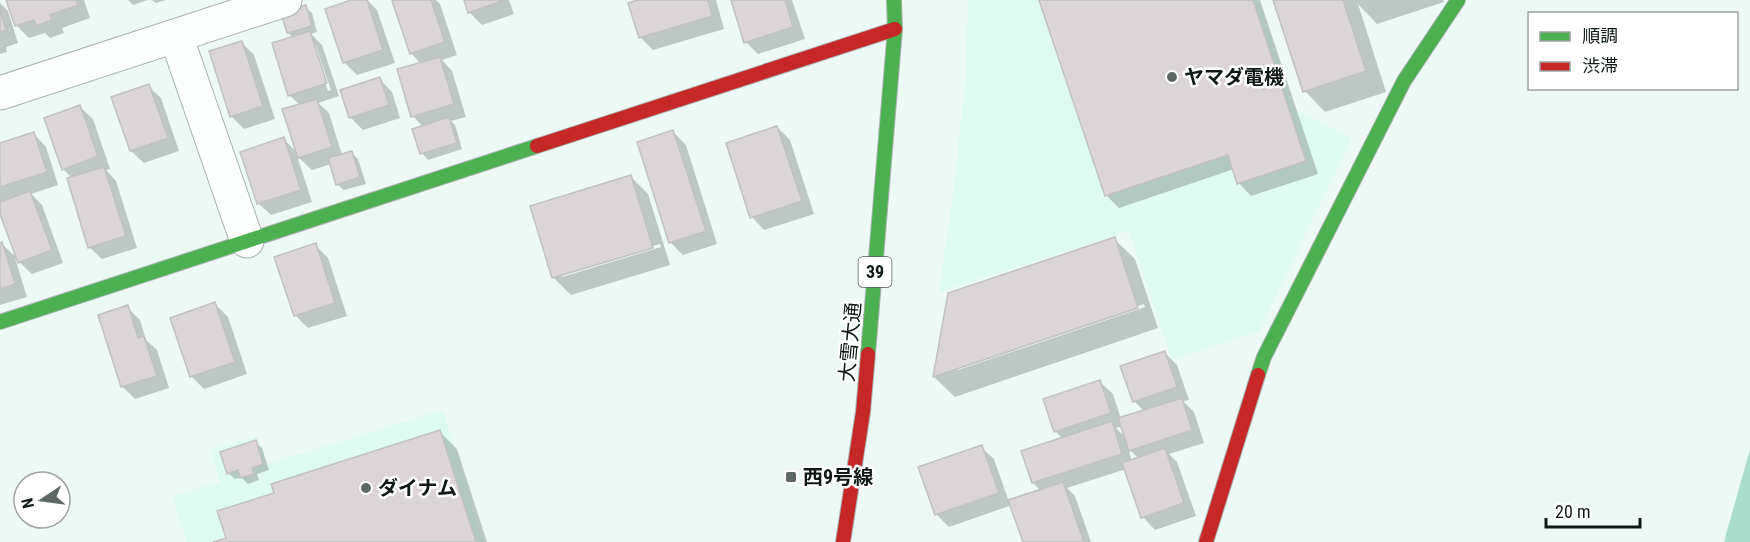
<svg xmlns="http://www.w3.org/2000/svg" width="1750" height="542" font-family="'Roboto Condensed','Noto Sans JP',sans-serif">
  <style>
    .built { fill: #dffaf0 }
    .water { fill: #acdccc }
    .shadow { fill: #0003; fill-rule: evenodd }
    .building { fill: #dbd5d7; stroke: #c1c1c1; stroke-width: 1.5 }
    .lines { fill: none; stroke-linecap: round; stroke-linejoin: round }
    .street-casing { stroke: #a9b3b0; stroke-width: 35 }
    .fast-casing { stroke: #a9b3b0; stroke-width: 16 }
    .jam-casing { stroke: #a9b3b0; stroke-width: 16 }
    .street { stroke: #fcfefe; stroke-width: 33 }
    .fast { stroke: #4caf50; stroke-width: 14 }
    .jam { stroke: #c62828; stroke-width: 14 }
    .poi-dot { fill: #5d6864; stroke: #fff; stroke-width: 2 }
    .labels { text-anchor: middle; stroke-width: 5; stroke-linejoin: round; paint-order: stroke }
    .shield { fill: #fff; stroke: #575f5c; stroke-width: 1.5 }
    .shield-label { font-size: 18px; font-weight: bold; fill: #0f1a16 }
    .poi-label { font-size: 20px; font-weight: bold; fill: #0f1a16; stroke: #fff; text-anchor: start }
    .street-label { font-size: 20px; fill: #0f1a16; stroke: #fff }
  </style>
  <rect width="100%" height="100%" fill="#edf9f5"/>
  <g class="built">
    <polygon points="968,0 1259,0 1294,109 1352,138 1259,331 1172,360 1129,231 939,292 954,188 965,84"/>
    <polygon points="443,410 484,542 187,542 172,496 220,482 210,450 257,436 267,464"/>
  </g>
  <polygon class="water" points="1750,449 1750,542 1724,542"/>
  <g class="shadow">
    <polygon points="8,0 84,0 90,18 62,28 64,33 50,38 45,33 29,38 16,25"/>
    <polygon points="128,0 148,0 133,5"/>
    <polygon points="152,0 166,0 156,3"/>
    <polygon points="356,0 367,0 377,10 395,63 357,75 344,62"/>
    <polygon points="400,0 436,0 440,4 457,55 442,60 452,71 466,117 451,121 455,125 462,149 428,160 422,153 423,127 413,116 421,64 412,54 394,2"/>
    <polygon points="465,0 509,0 514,14 482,25 469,12"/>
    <polygon points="642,0 716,0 724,29 653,50 640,37"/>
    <polygon points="732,0 792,0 805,39 758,54 746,42"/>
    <polygon points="1041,0 1260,0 1318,174 1251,196 1239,183 1234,169 1119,208 1106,195"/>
    <polygon points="1275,0 1443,0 1444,2 1377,24 1358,4 1386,92 1325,112 1305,91"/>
    <polygon points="0,3 8,11 18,43 6,47 7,52 0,54"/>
    <path d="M305,7L312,13L317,32L311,34L322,45L339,96L318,103L329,113L342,155L352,153L358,159L366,184L344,190L337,184L331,164L312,170L297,156L312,202L271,215L258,203L283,139L298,153L300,105L289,95L294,38L288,33ZM313,46H316L331,90L328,91Z"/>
    <polygon points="242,43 254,55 275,119 244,129 231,116"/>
    <polygon points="379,79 392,92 400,118 363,130 350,117"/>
    <polygon points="148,86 161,98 179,151 144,163 131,151"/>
    <polygon points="80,107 93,119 110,169 106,170 116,181 137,248 102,259 89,247 72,178 63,169"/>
    <polygon points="777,127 790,140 814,214 764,230 752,217"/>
    <polygon points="673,132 686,145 717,244 683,255 670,242"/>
    <polygon points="34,134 46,147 58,185 31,194 42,205 63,263 32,274 15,258 27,297 0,305 0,244 2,244 19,260 0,210 0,145"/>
    <path d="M631,177L648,194L670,265L571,295L553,277ZM660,244L661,247L562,277V273Z"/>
    <path d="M1114,239L1135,259L1158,328L955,397L934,377L949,294ZM1144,304L1145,307L958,370V367Z"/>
    <polygon points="315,245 328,258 347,316 308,328 295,315"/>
    <polygon points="215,304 228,317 247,374 204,389 192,377 172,319"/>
    <polygon points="127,307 140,320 146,340 157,350 169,388 135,399 122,386"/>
    <path d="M1164,352L1177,365L1189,400L1183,401L1194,412L1204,443L1169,454L1177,462L1196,516L1155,530L1143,517L1126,469L1067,488L1075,496L1091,542H1024L1012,505L949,527L936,514L981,447L994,459L1009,502L1041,491L1033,483L1063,439L1056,432L1045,400L1100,382L1113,394L1121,419L1144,411L1134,401ZM1122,426L1126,438L1116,428ZM1128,448L1139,459L1132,461Z"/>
    <polygon points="440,432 457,449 487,542 217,542 228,539 276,494"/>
    <polygon points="255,442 262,448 269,470 257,474 259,480 248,484 241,477 235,479 228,473"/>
  </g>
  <g class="building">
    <polygon points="6,0 76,0 78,5 50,15 52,20 36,26 34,20 15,26"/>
    <polygon points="351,0 367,0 383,50 343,63 325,9"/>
    <polygon points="395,0 431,0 445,42 410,54 392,1"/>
    <polygon points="464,0 502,0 502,1 468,13"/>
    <polygon points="637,0 708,0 712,16 639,38 628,3"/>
    <polygon points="731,0 785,0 793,27 744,43"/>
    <polygon points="1039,0 1253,0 1306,161 1237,184 1228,155 1105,196"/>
    <polygon points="1273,0 1343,0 1366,71 1303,92"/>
    <polygon points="306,5 312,26 287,33 281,13"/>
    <polygon points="0,12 6,30 0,32"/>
    <polygon points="310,31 327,83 288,96 272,43"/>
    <polygon points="242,41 263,106 230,117 209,51"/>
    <polygon points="440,57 454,104 411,117 397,69"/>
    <polygon points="380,77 389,105 349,118 340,90"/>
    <polygon points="149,84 168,138 130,151 111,97"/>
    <polygon points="317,99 332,147 298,158 282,109"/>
    <polygon points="80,105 98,156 62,170 44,118"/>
    <polygon points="449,117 457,143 420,154 412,129"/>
    <polygon points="777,126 802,201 750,218 726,143"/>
    <polygon points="673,130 706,231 669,243 637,142"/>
    <polygon points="34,132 47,172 0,187 0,143"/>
    <polygon points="284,137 301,190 257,204 240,152"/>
    <polygon points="352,151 360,177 336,185 328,158"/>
    <polygon points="104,167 126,236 88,248 67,178"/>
    <polygon points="631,175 653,248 552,278 530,206"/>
    <polygon points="30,191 52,250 18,263 0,214 0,202"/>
    <polygon points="1115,237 1138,308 933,377 948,293"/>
    <polygon points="2,242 15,284 0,289 0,243"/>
    <polygon points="316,243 335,303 294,316 274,257"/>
    <polygon points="215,302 235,362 190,377 170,318"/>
    <polygon points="128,305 138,338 144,336 157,376 121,387 98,315"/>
    <polygon points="1165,351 1177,387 1133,402 1120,366"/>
    <polygon points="1100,380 1111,413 1054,432 1043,399"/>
    <polygon points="1182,398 1192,430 1129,451 1118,418"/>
    <polygon points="1112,421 1122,454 1032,483 1021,451"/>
    <polygon points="440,430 476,542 213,542 226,538 217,511 274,493 271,484"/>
    <polygon points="256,440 263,464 252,468 254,474 240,478 238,470 227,474 220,452"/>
    <polygon points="982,445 999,493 935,515 918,467"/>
    <polygon points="1165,448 1184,503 1141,518 1122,463"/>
    <polygon points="1063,482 1084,542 1023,542 1008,500"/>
  </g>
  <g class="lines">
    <defs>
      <g id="street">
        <polyline points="176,36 247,241"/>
        <polyline points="0,93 285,0"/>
      </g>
      <g id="fast">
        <polyline points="0,322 537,146"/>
        <polyline points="868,354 895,29 894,0"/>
        <polyline points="1258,375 1264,357 1404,81 1458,0"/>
      </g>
      <g id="jam">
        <polyline points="537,146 895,29"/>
        <polyline points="843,542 863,412 868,354"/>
        <polyline points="1206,542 1258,375"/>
      </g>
    </defs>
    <use href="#street" class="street-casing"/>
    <use href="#fast" class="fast-casing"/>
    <use href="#jam" class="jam-casing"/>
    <use href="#street" class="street"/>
    <use href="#fast" class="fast"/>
    <use href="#jam" class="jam"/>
  </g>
  <g class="poi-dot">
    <circle cx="1172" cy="77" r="6"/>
    <rect x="785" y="471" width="12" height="12" rx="3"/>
    <circle cx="366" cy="488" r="6"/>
  </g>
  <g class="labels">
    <rect class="shield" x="858.5" y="257" width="33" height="30" rx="4.5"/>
    <g class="shield-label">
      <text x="875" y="278">39</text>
    </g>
    <g class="poi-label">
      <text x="1184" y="84">ヤマダ電機</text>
      <text x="803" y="484">西9号線</text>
      <text x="378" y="495">ダイナム</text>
    </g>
    <g class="street-label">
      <text transform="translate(850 342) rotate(-85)" y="7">大雪大通</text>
    </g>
  </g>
  <rect x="1528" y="12" width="210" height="78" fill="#ffffff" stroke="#9fa3a2" stroke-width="1.5"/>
  <rect x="1540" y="32" width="30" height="9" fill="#4caf50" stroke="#9fa3a2" stroke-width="1.5"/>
  <text x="1582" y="42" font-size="18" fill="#0f1a16">順調</text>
  <rect x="1540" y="62" width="30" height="9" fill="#c62828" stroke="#9fa3a2" stroke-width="1.5"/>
  <text x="1582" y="72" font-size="18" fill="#0f1a16">渋滞</text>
  <g transform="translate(42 500) rotate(257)"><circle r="28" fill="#ffffff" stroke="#9fa3a2" stroke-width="1.5"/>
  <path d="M0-4.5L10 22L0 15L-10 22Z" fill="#5d6864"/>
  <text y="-9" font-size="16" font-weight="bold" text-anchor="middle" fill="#0f1a16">N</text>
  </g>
  <path d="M1546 518v9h94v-9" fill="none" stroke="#0f1a16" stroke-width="3"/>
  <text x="1555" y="518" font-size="18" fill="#0f1a16" stroke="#ffffff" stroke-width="4.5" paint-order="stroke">20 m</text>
</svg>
